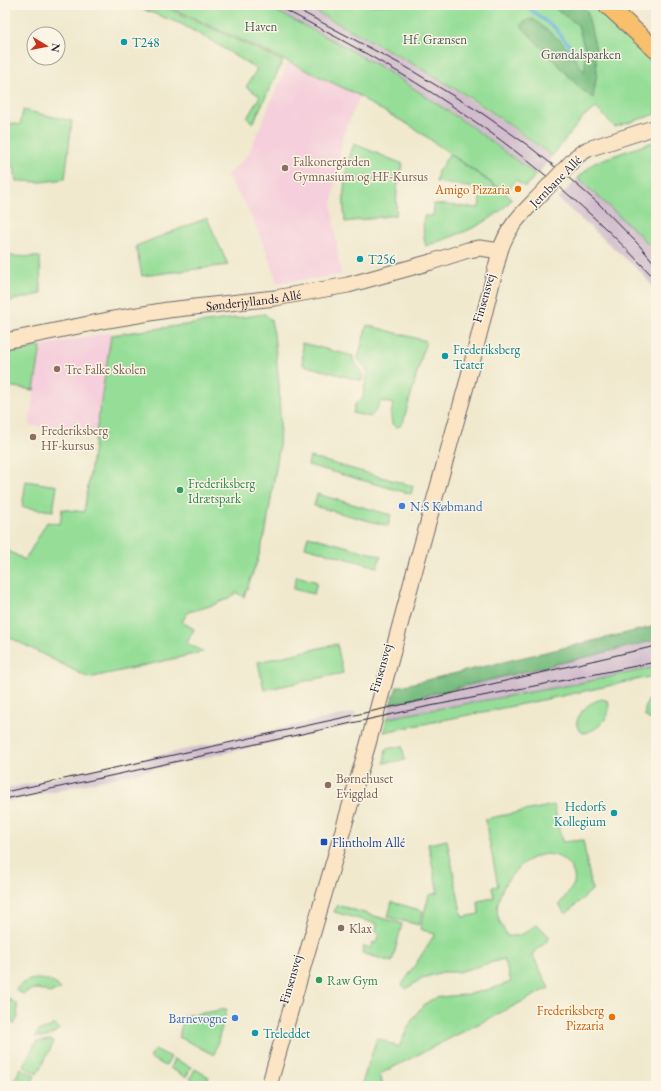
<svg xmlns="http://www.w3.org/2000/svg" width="661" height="1091" font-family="'EB Garamond',serif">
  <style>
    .built { fill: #f5cfdc }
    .industrial { fill: #d1bdcc }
    .green { fill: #96de98; stroke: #5c806a }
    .forest { fill: #78bd80; stroke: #4d705e }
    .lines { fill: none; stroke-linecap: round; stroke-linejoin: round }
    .stream { stroke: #67b3e0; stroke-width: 3 }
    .secondary-casing { stroke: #6a686e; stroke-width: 17 }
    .primary-casing { stroke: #6a686e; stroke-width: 19 }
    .secondary { stroke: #fce5c4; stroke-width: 15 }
    .primary { stroke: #f8bf6c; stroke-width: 17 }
    .tram { stroke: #22223b; stroke-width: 1 }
    .secondary-bridge-casing { stroke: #6a686e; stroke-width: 17; stroke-linecap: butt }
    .secondary-bridge { stroke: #fce5c4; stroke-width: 15 }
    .culture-dot { fill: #0f9aa8; stroke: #fcf5e5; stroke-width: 1.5 }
    .education-dot { fill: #8d6e63; stroke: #fcf5e5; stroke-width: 1.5 }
    .food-dot { fill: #e8710a; stroke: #fcf5e5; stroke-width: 1.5 }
    .leisure-dot { fill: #2e9e5b; stroke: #fcf5e5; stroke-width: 1.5 }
    .shop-dot { fill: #3f7fe0; stroke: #fcf5e5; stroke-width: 1.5 }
    .transit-dot { fill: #1a4fb4; stroke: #fcf5e5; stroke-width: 1.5 }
    .labels { text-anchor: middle; stroke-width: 3; stroke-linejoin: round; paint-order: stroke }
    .park-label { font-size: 13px; fill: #455a57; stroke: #fcf5e5 }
    .culture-label { font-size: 13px; fill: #0d838f; stroke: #fcf5e5; text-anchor: start }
    .education-label { font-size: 13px; fill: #785e54; stroke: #fcf5e5; text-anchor: start }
    .street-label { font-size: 13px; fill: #22223b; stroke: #fcf5e5 }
    .food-label { font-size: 13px; fill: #c56008; stroke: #fcf5e5; text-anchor: end }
    .leisure-label { font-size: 13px; fill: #27864d; stroke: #fcf5e5; text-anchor: start }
    .shop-label { font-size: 13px; fill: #366cbe; stroke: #fcf5e5; text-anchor: start }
    .transit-label { font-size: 13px; fill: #164399; stroke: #fcf5e5; text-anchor: start }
  </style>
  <rect width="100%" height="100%" fill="#fcf5e5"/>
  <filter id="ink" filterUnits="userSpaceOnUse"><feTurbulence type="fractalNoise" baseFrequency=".025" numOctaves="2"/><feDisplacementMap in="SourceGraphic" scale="8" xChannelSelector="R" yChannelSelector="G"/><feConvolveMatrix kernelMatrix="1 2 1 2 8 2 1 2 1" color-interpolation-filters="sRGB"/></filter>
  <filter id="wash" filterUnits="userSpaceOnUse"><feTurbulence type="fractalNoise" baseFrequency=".012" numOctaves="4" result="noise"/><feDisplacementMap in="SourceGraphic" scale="16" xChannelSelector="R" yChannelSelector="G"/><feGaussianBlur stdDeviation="0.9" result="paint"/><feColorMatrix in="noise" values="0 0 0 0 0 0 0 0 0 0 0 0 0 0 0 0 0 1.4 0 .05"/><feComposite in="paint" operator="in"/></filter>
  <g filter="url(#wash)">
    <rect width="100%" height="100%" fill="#f0e9ce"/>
    <g class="built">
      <polygon points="288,63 360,96 343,136 335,181 332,208 341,275 277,283 268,256 258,231 246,206 226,175 247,157"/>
      <polygon points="111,332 95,436 29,425 34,390 7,386 10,353"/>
    </g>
    <g class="industrial">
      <polygon points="266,5 302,5 407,61 448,85 504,122 552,157 537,175 472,126 387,71 347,48"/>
      <polygon points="578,178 641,236 656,256 656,291 642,273 558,199"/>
      <polygon points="656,640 656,676 643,670 576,684 387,718 390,704"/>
      <polygon points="356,712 352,725 5,802 5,789"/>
    </g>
    <g class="green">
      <polygon points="132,5 161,5 283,61 253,123 247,118 260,96 246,87 257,69 210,40 181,24"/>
      <polygon points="165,5 265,5 347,48 387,71 472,127 536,175 525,187 516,180 506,193 411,126 367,102 362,97 295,65"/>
      <path d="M303,5H595L618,25L656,65V114L615,127L596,108L584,116L552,156C518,131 484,105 447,84C400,55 352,31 303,5Z"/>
      <polygon points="23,110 72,121 65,179 41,182 16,181 15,174 15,167 5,165 5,122 20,125"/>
      <polygon points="656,141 656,253 641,236 578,178 595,162"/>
      <path d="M354,144L403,164L397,189L396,215L345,222C342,196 344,168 354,144Z"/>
      <path d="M449,154L505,193L512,199C491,225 456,235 426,246C423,236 423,226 424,216H433L434,204L479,208L481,189L436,182L438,171L441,168Z"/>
      <polygon points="207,218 228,265 142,276 136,246"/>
      <polygon points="5,256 40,257 41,294 5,302"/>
      <path d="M265,314L271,320L274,334L279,384L280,422L279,449L266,530L257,562L244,597L237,593C222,603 205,608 188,612L182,622L194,629L187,643L203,652L89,678L5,635V549L25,560L47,522L60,524L62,509L84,512L111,335Z"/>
      <polygon points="367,325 426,341 403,423 400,426 396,427 392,424 391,416 393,404 381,401 374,413 370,417 353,413 355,404 362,400 368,372 358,358"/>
      <polygon points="302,343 353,356 353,360 363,375 362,381 303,365"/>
      <polygon points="41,346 34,390 7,386 10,353"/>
      <polygon points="310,457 413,486 411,494 308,465"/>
      <polygon points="26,481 57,486 53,511 22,507"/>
      <polygon points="317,494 391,515 388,526 314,506"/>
      <polygon points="308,536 381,556 377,567 305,547"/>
      <polygon points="297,576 317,582 314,594 293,589"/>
      <polygon points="337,644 343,673 264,690 258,662"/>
      <polygon points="656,667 656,676 645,678 562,696 384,732 387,718 576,684"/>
      <path d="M656,691V719H649L645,716C644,706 648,698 656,691Z"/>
      <path d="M602,699L608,701C613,717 598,730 584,733C567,726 584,705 596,701C597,700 600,700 602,699Z"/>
      <polygon points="402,746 405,760 384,763 386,749"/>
      <path d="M554,805L562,842L583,840L592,890L566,914L559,905C562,900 573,888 574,883C576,876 572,868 567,863C539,834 491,884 498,917C500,923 504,930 507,936C522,937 525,933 537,924L550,937L545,943L532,954L549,988L380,1074L383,1086H361L377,1038L399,1047C406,1032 412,1016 425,1004C436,994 455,997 469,994C484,991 498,987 511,982L504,959L458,972H443L422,978L406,989L402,985L435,934L420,929L429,895L438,893L428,844L447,840L462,917L479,914L478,901L494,898L492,887L498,886L485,819Z"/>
      <polygon points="392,902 423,911 419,925 388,917"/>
      <polygon points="337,905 402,924 392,962 362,953 364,946 371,948 373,942 376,943 379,933 376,932 377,924 334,912"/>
      <path d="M36,979C46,979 54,981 61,989L49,993L42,990L37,989L30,990L23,994L15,990C21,983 27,980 36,979Z"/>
      <path d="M9,999L17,1004L18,1017L14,1025C9,1017 8,1008 9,999Z"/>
      <polygon points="227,1009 214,1055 179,1037 184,1016"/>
      <path d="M53,1024L60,1029L47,1037H35L38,1031C44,1030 49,1029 53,1024Z"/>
      <polygon points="50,1040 54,1042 37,1074 23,1066 36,1042"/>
      <polygon points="155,1049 171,1057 166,1066 150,1058"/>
      <polygon points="174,1059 191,1067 186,1077 170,1068"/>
      <polygon points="21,1068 35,1076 30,1086 11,1086"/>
      <polygon points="195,1069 209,1077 205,1086 203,1086 190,1079"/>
    </g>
    <g class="forest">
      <polygon points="550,5 579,5 587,11 595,46 597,73 593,98 581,89 521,26 525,21 533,19 561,41 585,72 585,50 578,25"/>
      <polygon points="656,626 656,640 390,704 397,687"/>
    </g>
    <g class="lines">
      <polyline class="stream" points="524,5 555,28 577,55"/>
    </g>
  </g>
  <g filter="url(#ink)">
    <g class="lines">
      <defs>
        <g id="secondary">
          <polyline points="577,156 588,149 656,127"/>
          <path id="s1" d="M5,341L108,320L168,310L275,298L348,285L431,262L468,250L480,248L500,251"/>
          <path d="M269,1086L298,984L368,744L417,562L467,383L500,251C509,224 522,214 541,194"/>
        </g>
        <polyline id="primary" points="607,5 656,50"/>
      </defs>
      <use href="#secondary" class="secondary-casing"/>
      <use href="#primary" class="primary-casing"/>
      <use href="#secondary" class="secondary"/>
      <use href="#primary" class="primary"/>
      <g class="tram">
        <path d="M276,5C317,27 358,48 398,72C493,128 581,198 656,280"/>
        <polyline points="289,5 406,67 483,114 526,144 563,173 598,203 639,245 656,265"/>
        <polyline points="5,792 423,700 656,646"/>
        <polyline points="5,799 425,707 586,676 656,662"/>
      </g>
      <defs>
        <polyline id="secondary-bridge" points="541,194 577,156"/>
      </defs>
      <use href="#secondary-bridge" class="secondary-bridge-casing"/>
      <use href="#secondary-bridge" class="secondary-bridge"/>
    </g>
  </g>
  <g class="culture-dot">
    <circle cx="124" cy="42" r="4"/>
    <circle cx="360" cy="259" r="4"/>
    <circle cx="445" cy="356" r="4"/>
    <circle cx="614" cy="813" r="4"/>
    <circle cx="255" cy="1033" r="4"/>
  </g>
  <g class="education-dot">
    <circle cx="285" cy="168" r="4"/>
    <circle cx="57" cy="369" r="4"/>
    <circle cx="33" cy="437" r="4"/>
    <circle cx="328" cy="785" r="4"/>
    <circle cx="341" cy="928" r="4"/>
  </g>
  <g class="food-dot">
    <circle cx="518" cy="189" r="4"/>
    <circle cx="612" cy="1017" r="4"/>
  </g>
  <g class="leisure-dot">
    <circle cx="180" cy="490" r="4"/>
    <circle cx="319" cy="980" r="4"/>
  </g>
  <g class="shop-dot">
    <circle cx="402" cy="506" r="4"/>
    <circle cx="235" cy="1018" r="4"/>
  </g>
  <rect class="transit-dot" x="320" y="838" width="8" height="8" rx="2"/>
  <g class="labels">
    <g class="park-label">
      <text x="261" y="31">Haven</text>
      <text x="435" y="44">Hf. Grænsen</text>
      <text x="581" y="59">Grøndalsparken</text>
    </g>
    <g class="culture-label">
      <text x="132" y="47">T248</text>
      <text x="368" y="264">T256</text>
      <text x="453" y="354">Frederiksberg<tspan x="453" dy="15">Teater</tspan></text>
      <text x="606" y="811" text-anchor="end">Hedorfs<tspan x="606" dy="15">Kollegium</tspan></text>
      <text x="263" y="1038">Treleddet</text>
    </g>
    <g class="education-label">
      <text x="293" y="166">Falkonergården<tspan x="293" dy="15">Gymnasium og HF-Kursus</tspan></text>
      <text x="65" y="374">Tre Falke Skolen</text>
      <text x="41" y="435">Frederiksberg<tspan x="41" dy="15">HF-kursus</tspan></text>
      <text x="336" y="783">Børnehuset<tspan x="336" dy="15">Evigglad</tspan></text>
      <text x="349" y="933">Klax</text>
    </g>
    <g class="street-label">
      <text transform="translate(555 181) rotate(-45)" y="5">Jernbane Allé</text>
      <text transform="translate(483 298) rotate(-74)" y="5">Finsensvej</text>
      <text dy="5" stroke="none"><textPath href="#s1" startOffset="252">Sønderjyllands Allé</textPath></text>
      <text transform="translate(380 668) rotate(-74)" y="5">Finsensvej</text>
      <text transform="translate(290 979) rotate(-74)" y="5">Finsensvej</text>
    </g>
    <g class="food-label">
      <text x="510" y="194">Amigo Pizzaria</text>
      <text x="604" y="1015">Frederiksberg<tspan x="604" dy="15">Pizzaria</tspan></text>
    </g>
    <g class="leisure-label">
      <text x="188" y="488">Frederiksberg<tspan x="188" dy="15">Idrætspark</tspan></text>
      <text x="327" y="985">Raw Gym</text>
    </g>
    <g class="shop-label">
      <text x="410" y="511">N.S Købmand</text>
      <text x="227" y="1023" text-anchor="end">Barnevogne</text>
    </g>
    <g class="transit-label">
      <text x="332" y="847">Flintholm Allé</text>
    </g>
  </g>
  <rect width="661" height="1091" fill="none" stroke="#fcf5e5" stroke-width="20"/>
  <g transform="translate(46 46) rotate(100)"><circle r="19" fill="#fcf5e5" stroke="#a5a1a1"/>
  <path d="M0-3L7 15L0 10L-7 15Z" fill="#c8321e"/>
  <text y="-6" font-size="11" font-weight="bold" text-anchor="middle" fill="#22223b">N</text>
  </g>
</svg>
